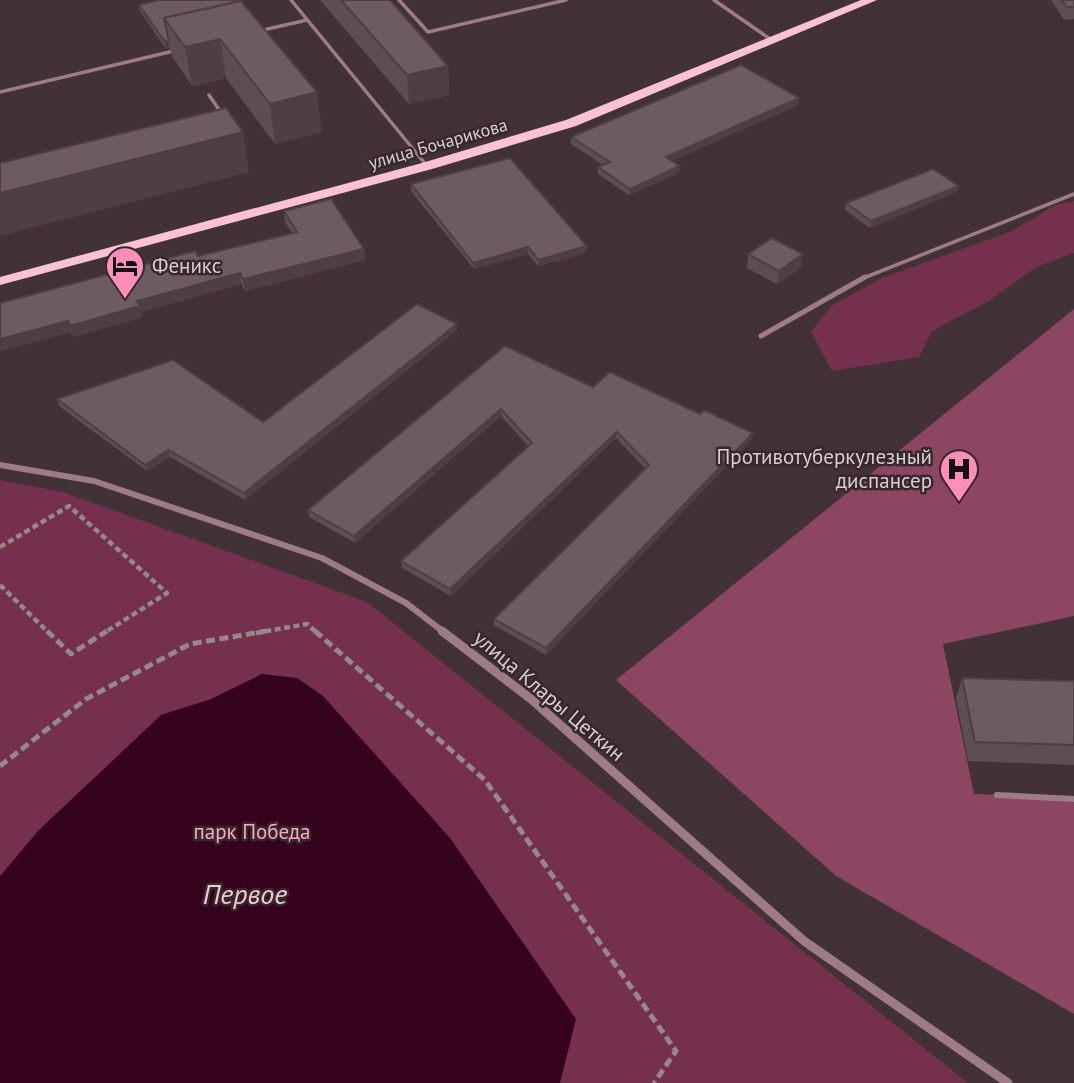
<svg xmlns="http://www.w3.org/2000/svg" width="1074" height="1083" font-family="'PT Sans',sans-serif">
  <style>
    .green { fill: #74304c }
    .forest { fill: #8d4662 }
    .water { fill: #35031b }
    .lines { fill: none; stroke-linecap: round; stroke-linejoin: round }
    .path-far1 { stroke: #95878c; stroke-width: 4.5; stroke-dasharray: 6 3.5; stroke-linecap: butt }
    .path { stroke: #95878c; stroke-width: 5; stroke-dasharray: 9 4.5; stroke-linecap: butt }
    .service-far2 { stroke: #9d7b87; stroke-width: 3.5 }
    .service-far1 { stroke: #9d7b87; stroke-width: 5 }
    .service { stroke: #9d7b87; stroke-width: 6 }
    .minor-far1 { stroke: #9d7b87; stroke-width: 6 }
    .minor { stroke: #9d7b87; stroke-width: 9 }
    .primary { fill: #fbc2d5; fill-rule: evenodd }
    .wall { fill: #5d4e53 }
    .shaded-wall { fill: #4c4044 }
    .building { fill: #6c5b61; stroke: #4c4044; stroke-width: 2 }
    .labels { text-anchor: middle; stroke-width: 5; stroke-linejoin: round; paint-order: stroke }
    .far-street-label { font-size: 18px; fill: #d9ced2; stroke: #37282d }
    .poi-label { font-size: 21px; fill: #d9ced2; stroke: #37282d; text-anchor: start }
    .street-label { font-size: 21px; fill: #d9ced2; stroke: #37282d }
    .park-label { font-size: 21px; fill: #faa6c4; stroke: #37282d }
    .near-water-label { font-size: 28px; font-style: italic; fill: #f2c6d5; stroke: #37282d }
  </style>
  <rect width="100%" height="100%" fill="#423237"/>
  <g class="green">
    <polygon points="1074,201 1074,253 1036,267 989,301 932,331 919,357 832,371 811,332 831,306 882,278 1012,231 1055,205"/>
    <polygon points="0,480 63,492 367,602 968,1083 0,1083"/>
  </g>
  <polygon class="forest" points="1074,309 1074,616 943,644 974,794 1074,798 1074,1014 836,876 616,680"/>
  <polygon class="water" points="262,674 297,678 323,696 450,838 576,1019 560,1083 0,1083 0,876 39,830 161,715 211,699"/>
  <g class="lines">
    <g class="path-far1">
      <polyline points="0,547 69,506 167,593 104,633"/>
      <polyline points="0,585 49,633"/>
      <polyline points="256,633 307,624 317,633"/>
    </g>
    <g class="path">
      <polyline points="47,631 71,654 107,631"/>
      <polyline points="315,631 485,780 676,1051 654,1083"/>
      <polyline points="0,766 86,699 190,644 266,631"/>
    </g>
    <g class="service-far2">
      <polyline points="291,0 427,166"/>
      <polyline points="399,0 428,32 566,0"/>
      <polyline points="714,0 773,41"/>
      <polyline points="259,31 307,20"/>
      <polyline points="0,92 178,50"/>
      <polyline points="209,95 222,114"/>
      <polyline points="861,279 1074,194"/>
    </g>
    <polyline class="service-far1" points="761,336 865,277"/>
    <polyline class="service" points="997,795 1074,799"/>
    <polyline class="minor-far1" points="0,465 94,481 322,558 406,603 445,633"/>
    <polyline class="minor" points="442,631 531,699 804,941 1008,1083"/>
    <polygon class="primary" points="861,0 877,0 576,126 432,169 0,285 0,277 422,163 566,120"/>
  </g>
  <g class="wall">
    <polygon points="156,0 239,0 322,132 275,144 226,78 192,86 172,56 170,48 166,49 140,11 139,5 156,1"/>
    <polygon points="320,0 390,0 448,66 449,95 409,104"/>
    <polygon points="1051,0 1074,0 1074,19 1064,20"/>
    <polygon points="799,98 798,105 672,161 679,173 629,195 598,174 598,167 603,165 571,144 571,137"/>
    <polygon points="411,184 586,253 538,266 528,254 474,269 411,191"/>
    <polygon points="957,192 870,228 845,210 846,203"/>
    <polygon points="284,211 364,249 365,260 245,291 241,284 141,312 143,317 73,337 71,332 0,351 0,303 292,233 285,222"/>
    <polygon points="748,254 801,268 777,284 747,268"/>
    <polygon points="457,324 457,330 245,500 170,457 147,471 59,406 57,399 263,422"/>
    <polygon points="505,346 593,387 752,439 546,655 494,625 494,619 645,468 616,438 451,596 402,568 401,561 528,446 501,416 355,543 309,517 308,510"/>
    <polygon points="962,678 1074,681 1074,765 968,761 956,698"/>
  </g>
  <g class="shaded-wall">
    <polygon points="220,39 226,78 192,86 185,47"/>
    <polygon points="169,41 170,48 166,49 165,42"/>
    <polygon points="448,66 449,95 409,104 407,75"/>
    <polygon points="317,92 322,132 275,144 270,104"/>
    <polygon points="799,98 798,105 665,164 666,157"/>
    <polygon points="243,132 249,172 0,236 0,193"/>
    <polygon points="680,166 679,173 629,195 630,189"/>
    <polygon points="959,186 957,192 870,228 871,221"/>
    <polygon points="587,246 586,253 538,266 538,260"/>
    <polygon points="528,247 528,254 474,269 473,263"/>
    <polygon points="364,249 365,260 245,291 243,279"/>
    <polygon points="803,254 801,268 777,284 779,271"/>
    <polygon points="240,273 241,284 141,312 143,317 73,337 70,326 137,301"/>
    <polygon points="68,321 71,332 0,351 0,339"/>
    <polygon points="457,324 457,330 245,500 244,493"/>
    <polygon points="501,409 501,416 355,543 354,536"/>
    <polygon points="617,432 616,438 451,596 450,589"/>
    <polygon points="753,433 752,439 546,655 546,648"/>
    <polygon points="168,450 170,457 147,471 145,465"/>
  </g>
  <g class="building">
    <polygon points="159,0 239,0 240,1 164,18 169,41 165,42 139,5"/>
    <polygon points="341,0 390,0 448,66 407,75"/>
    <polygon points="1062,0 1074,0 1074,7 1067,7"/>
    <polygon points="241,1 317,92 270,104 220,39 185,47 164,18"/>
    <polygon points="741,65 799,98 666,157 680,166 630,189 598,167 610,162 571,137"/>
    <polygon points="226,108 243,132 0,193 0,163"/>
    <polygon points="510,158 587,246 538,260 528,247 473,263 411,184"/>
    <polygon points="933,169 959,186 871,221 846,203"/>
    <polygon points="331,199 364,249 243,279 240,273 137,301 140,306 70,326 68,321 0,339 0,303 195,251 198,256 297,232 284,211"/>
    <polygon points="772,238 803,254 779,271 748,254"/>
    <polygon points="417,304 457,324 244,493 168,450 145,465 57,399 173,360 263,422"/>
    <polygon points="505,346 593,387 610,372 700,414 704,410 753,433 546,648 494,619 649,465 617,432 450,589 401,561 532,443 501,409 354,536 308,510"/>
    <polygon points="962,678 1074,681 1074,745 975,742"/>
  </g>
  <defs>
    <symbol id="hotel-pin" viewBox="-11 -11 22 30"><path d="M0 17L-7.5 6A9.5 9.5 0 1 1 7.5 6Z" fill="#ff8eba" stroke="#37282d"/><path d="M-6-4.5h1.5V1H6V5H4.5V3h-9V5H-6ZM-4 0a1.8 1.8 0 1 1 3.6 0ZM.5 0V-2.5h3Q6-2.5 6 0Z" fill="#111"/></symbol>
    <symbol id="hospital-pin" viewBox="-11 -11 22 30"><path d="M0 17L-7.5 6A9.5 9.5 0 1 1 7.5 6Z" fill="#ff8eba" stroke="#37282d"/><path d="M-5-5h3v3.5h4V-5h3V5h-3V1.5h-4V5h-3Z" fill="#111"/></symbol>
  </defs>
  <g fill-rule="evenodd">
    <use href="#hotel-pin" x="103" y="244" width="44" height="60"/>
    <use href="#hospital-pin" x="937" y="447" width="44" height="60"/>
  </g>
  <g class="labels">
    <g class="far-street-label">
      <text transform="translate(438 144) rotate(-16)" y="6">улица Бочарикова</text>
    </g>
    <g class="poi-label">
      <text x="152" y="273">Феникс</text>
      <text x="932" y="464" text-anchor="end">Противотуберкулезный<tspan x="932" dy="24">диспансер</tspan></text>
    </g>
    <g class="street-label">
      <text transform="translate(549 696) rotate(40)" y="7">улица Клары Цеткин</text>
    </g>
    <g class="park-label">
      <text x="252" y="839">парк Победa</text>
    </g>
    <g class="near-water-label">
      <text x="245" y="904">Первое</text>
    </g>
  </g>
</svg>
